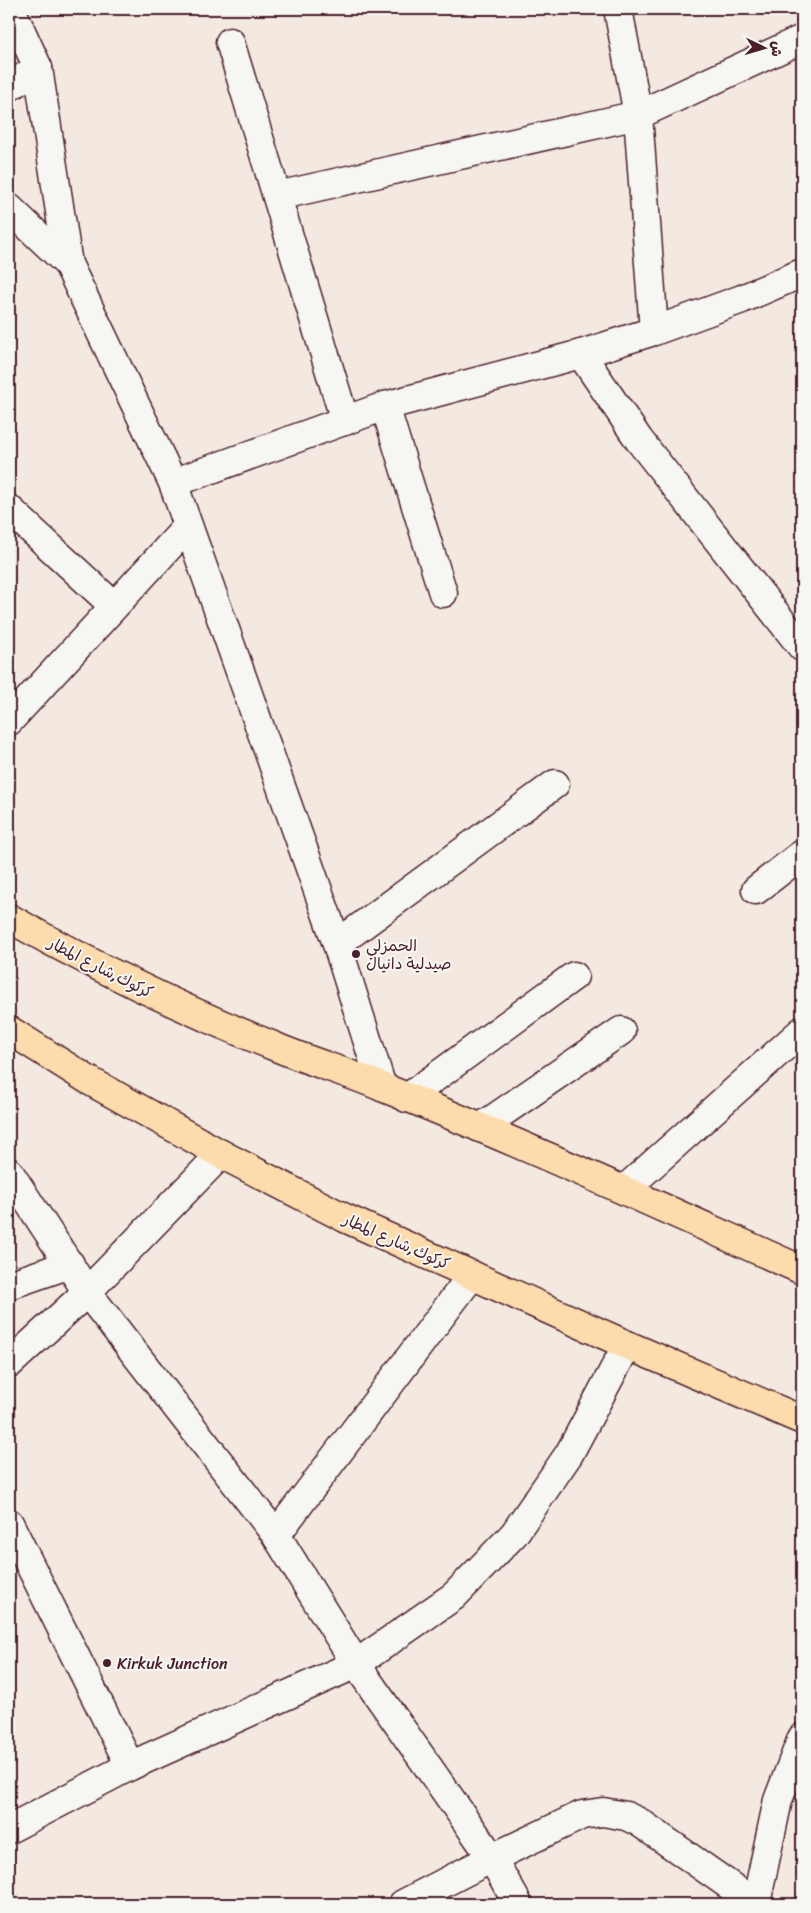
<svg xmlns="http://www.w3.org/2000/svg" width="811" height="1913" font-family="Sriracha,'Playpen Sans Arabic',sans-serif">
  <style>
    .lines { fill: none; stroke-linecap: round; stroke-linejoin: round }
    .minor-casing { stroke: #4a1f2b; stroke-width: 31 }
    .trunk-casing { stroke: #4a1f2b; stroke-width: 31 }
    .minor { stroke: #f6f6f2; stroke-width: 28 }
    .trunk { stroke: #fcdcac; stroke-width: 28 }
    .poi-dot { fill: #4a1f2b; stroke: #f6f6f2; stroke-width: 2 }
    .labels { text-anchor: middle; stroke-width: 4; stroke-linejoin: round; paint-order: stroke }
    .poi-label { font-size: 16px; fill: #4a1f2b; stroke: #f6f6f2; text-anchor: start }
    .street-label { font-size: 16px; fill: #4a1f2b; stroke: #f6f6f2 }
  </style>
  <rect width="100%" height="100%" fill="#f4e9e1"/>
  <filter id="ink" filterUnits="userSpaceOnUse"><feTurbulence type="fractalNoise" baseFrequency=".02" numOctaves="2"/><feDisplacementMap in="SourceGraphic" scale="10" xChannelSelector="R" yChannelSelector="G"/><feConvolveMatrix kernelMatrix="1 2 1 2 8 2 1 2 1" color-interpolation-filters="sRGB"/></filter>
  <g filter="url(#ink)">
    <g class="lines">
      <defs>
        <g id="minor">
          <polyline points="11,9 38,68 68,264 173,483 337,944 382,1087"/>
          <polyline points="618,9 638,115 654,331"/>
          <polyline points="230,42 345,421"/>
          <polyline points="9,87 38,68"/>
          <polyline points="277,196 638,115 802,39"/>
          <polyline points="9,208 68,264"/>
          <polyline points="581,354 639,440 802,647"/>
          <polyline points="385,406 443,593"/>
          <polyline points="173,483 385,406 581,354 654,331 742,299 802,273"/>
          <polyline points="9,509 114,606"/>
          <polyline points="9,721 188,526"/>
          <polyline points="756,890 802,854"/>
          <polyline points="337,944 555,784"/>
          <polyline points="407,1098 574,976"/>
          <polyline points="480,1128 621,1031"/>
          <polyline points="9,1172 87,1292 276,1535 356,1664 492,1858 518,1904"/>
          <polyline points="624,1190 802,1031"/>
          <polyline points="9,1285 70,1264"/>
          <polyline points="9,1364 87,1292 221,1154"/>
          <polyline points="9,1523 130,1766"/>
          <polyline points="276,1535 472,1275"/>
          <polyline points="9,1829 130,1766 356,1664 454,1596 514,1534 569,1454 627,1345"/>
          <polyline points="756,1903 778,1800 802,1738"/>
          <polyline points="403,1904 492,1858 582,1815 603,1812 626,1816 639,1822 756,1904"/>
        </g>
        <g id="trunk">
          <path d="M9,918C95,967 184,1010 276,1047C311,1062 347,1072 382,1087C524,1144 663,1208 802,1270"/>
          <polyline points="9,1030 90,1081 221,1154 345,1218 627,1345 802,1420"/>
        </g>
      </defs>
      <use href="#minor" class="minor-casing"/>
      <use href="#trunk" class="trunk-casing"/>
      <use href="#minor" class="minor"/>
      <use href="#trunk" class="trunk"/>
    </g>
  </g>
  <g class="poi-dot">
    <circle cx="356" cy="954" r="5"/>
    <circle cx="107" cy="1663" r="5"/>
  </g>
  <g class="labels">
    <g class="poi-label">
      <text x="366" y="951">الحمزلي<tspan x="366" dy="18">صيدلية دانيال</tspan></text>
      <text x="117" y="1669">Kirkuk Junction</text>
    </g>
    <g class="street-label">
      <text transform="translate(101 967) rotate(27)" y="6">كركوك,شارع المطار</text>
      <text transform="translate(397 1241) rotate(24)" y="6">كركوك,شارع المطار</text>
    </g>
  </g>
  <rect width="811" height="1913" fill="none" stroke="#f6f6f2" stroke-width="30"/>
  <rect x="15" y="15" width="781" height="1883" fill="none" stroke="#4a1f2b" stroke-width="2" filter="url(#ink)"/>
  <g transform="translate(764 48) rotate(95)" stroke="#f6f6f2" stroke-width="4" paint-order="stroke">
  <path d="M0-4L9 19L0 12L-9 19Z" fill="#4a1f2b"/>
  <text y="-8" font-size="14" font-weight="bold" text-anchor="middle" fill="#4a1f2b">ش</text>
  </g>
</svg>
